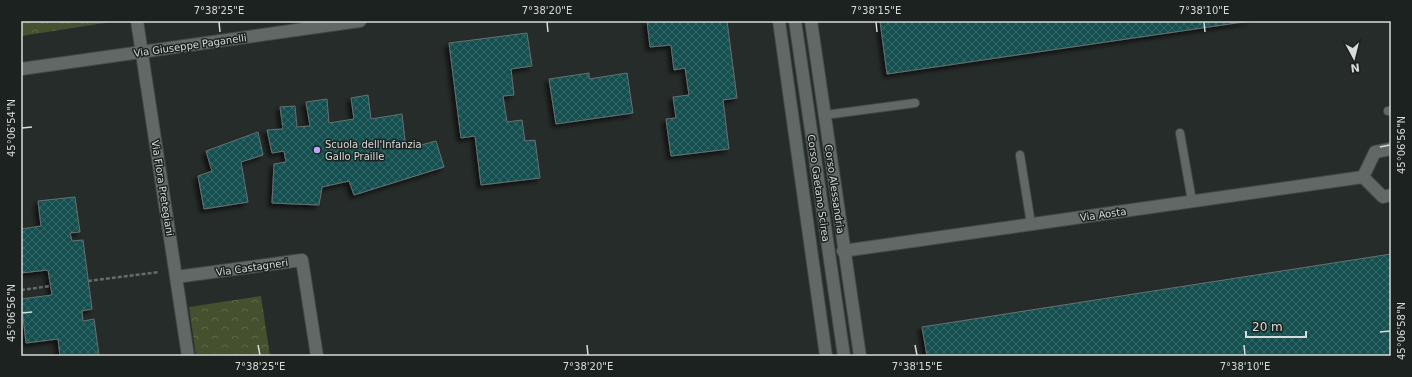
<svg xmlns="http://www.w3.org/2000/svg" width="1412" height="377" font-family="'DejaVu Sans',sans-serif">
  <style>
    .forest { fill: url(#forest-crowns) }
    .building { fill: url(#building-cross-hatch); stroke: #687070; filter: url(#shadow) }
    .lines { fill: none; stroke-linecap: round; stroke-linejoin: round }
    .service-casing { stroke: #424846; stroke-width: 10 }
    .minor-casing { stroke: #424846; stroke-width: 14 }
    .tertiary-casing { stroke: #424846; stroke-width: 14 }
    .path { stroke: #666b69; stroke-width: 2.5; stroke-dasharray: 4 2; stroke-linecap: butt }
    .service { stroke: #616966; stroke-width: 8 }
    .minor { stroke: #616966; stroke-width: 12 }
    .tertiary { stroke: #616966; stroke-width: 12 }
    .ticks { fill: none; stroke: #d7dbd9; stroke-width: 1.5 }
    .poi-dot { fill: #bbaaf6; stroke: #1c2220; stroke-width: 1.5 }
    .labels { text-anchor: middle; stroke-width: 3; stroke-linejoin: round; paint-order: stroke }
    .street-label { font-size: 10px; fill: #d7dbd9; stroke: #1c2220 }
    .poi-label { font-size: 10px; fill: #d7dbd9; stroke: #1c2220; text-anchor: start }
    .neatline { fill: none; stroke: #d7dbd9; stroke-width: 1.5 }
    .ticks-label { font-size: 10px; text-anchor: middle; fill: #d7dbd9 }
  </style>
  <defs>
    <pattern id="forest-crowns" width="20" height="18" patternUnits="userSpaceOnUse"><rect width="20" height="18" fill="#44502e"/><path d="M2 6a3 3 0 1 1 6 0M12 15a3 3 0 1 1 6 0" fill="none" stroke="#5e694c"/></pattern>
    <pattern id="building-cross-hatch" width="8" height="8" patternUnits="userSpaceOnUse"><rect width="8" height="8" fill="#124f50"/><path d="M0 0l8 8M0 8l8-8" fill="none" stroke="#346869"/></pattern>
    <filter id="shadow"><feDropShadow dx="-3.5" dy="3.5" stdDeviation="2" flood-color="#0009"/></filter>
  </defs>
  <rect width="100%" height="100%" fill="#262c2a"/>
  <g class="forest">
    <polygon points="21,21 111,21 111,22 21,36"/>
    <polygon points="261,296 270,356 196,356 189,307"/>
  </g>
  <g class="building">
    <polygon points="647,21 727,21 737,98 723,100 729,149 671,156 666,119 676,118 673,97 689,95 685,68 674,70 671,45 650,47"/>
    <polygon points="880,21 1250,21 887,74"/>
    <polygon points="527,33 532,66 511,69 514,95 503,96 507,122 522,120 525,141 535,140 540,178 481,185 475,136 461,138 449,43"/>
    <polygon points="589,73 589,79 627,73 633,113 556,124 549,79"/>
    <polygon points="368,95 371,119 402,114 406,149 436,141 444,167 354,195 349,181 322,187 319,205 272,203 274,164 286,162 284,151 272,153 267,130 283,129 280,107 295,106 297,127 310,126 306,102 327,99 329,123 354,119 351,98"/>
    <polygon points="258,132 263,155 241,162 248,202 204,209 198,176 212,171 206,151"/>
    <polygon points="75,197 80,232 70,233 72,241 83,240 92,309 82,311 83,321 94,319 99,355 60,356 58,339 26,343 21,299 52,295 48,270 21,273 21,229 41,226 38,201"/>
    <polygon points="1391,254 1391,356 927,356 922,327"/>
  </g>
  <g class="lines">
    <defs>
      <g id="service">
        <polyline points="1388,111 1391,111"/>
        <polyline points="825,115 915,103"/>
        <polyline points="1180,133 1192,201"/>
        <polyline points="1020,155 1031,224"/>
      </g>
      <g id="minor">
        <polyline points="137,21 188,356"/>
        <polyline points="779,21 826,356"/>
        <polyline points="21,69 360,21"/>
        <polyline points="1363,177 1375,152 1391,149"/>
        <polyline points="1363,177 1383,197 1391,195"/>
        <polyline points="843,251 1363,177"/>
        <polyline points="176,277 302,260 317,356"/>
      </g>
      <g id="tertiary">
        <polyline points="795,21 844,356"/>
        <polyline points="811,21 860,356"/>
      </g>
    </defs>
    <use href="#service" class="service-casing"/>
    <use href="#minor" class="minor-casing"/>
    <use href="#tertiary" class="tertiary-casing"/>
    <g class="path">
      <polyline points="88,281 159,272"/>
      <polyline points="21,290 51,286"/>
    </g>
    <use href="#service" class="service"/>
    <use href="#minor" class="minor"/>
    <use href="#tertiary" class="tertiary"/>
  </g>
  <path class="ticks" d="M219,22L220,32M547,22L548,32M876,22L877,32M1204,22L1205,32M22,128L32,127M1380,147L1390,145M22,313L32,312M1380,332L1390,331M258,345L260,355M587,345L588,355M915,345L917,355M1244,345L1245,355"/>
  <circle class="poi-dot" cx="317" cy="150" r="4"/>
  <g class="labels">
    <g class="street-label">
      <text transform="translate(190 45) rotate(-8)" y="4">Via Giuseppe Paganelli</text>
      <text transform="translate(163 188) rotate(81)" y="4">Via Flora Pretegiani</text>
      <text transform="translate(819 188) rotate(82)" y="4">Corso Gaetano Scirea</text>
      <text transform="translate(835 189) rotate(82)" y="4">Corso Alessandria</text>
      <text transform="translate(1103 214) rotate(-8)" y="4">Via Aosta</text>
      <text transform="translate(252 267) rotate(-8)" y="4">Via Castagneri</text>
    </g>
    <g class="poi-label">
      <text x="325" y="148">Scuola dell'Infanzia<tspan x="325" dy="12">Gallo Praille</tspan></text>
    </g>
  </g>
  <rect width="1412" height="377" fill="none" stroke="#1c2220" stroke-width="44"/>
  <g transform="translate(1354 58) rotate(173)" stroke="#1c2220" stroke-width="3" paint-order="stroke">
  <path d="M0-3L7 15L0 10L-7 15Z" fill="#d7dbd9"/>
  <text y="-6" font-size="11" font-weight="bold" text-anchor="middle" fill="#d7dbd9">N</text>
  </g>
  <path d="M1246 331v6h60v-6" fill="none" stroke="#d7dbd9" stroke-width="2"/>
  <text x="1252" y="331" font-size="12" fill="#d7dbd9" stroke="#1c2220" stroke-width="3" paint-order="stroke">20 m</text>
  <rect x="22" y="22" width="1368" height="333" class="neatline"/>
  <g class="ticks-label">
    <text x="219" y="14">7°38'25"E</text>
    <text x="547" y="14">7°38'20"E</text>
    <text x="876" y="14">7°38'15"E</text>
    <text x="1204" y="14">7°38'10"E</text>
    <text transform="translate(11 128) rotate(-90)" y="4">45°06'54"N</text>
    <text transform="translate(1401 145) rotate(-90)" y="4">45°06'56"N</text>
    <text transform="translate(11 313) rotate(-90)" y="4">45°06'56"N</text>
    <text transform="translate(1401 331) rotate(-90)" y="4">45°06'58"N</text>
    <text x="260" y="370">7°38'25"E</text>
    <text x="588" y="370">7°38'20"E</text>
    <text x="917" y="370">7°38'15"E</text>
    <text x="1245" y="370">7°38'10"E</text>
  </g>
</svg>
